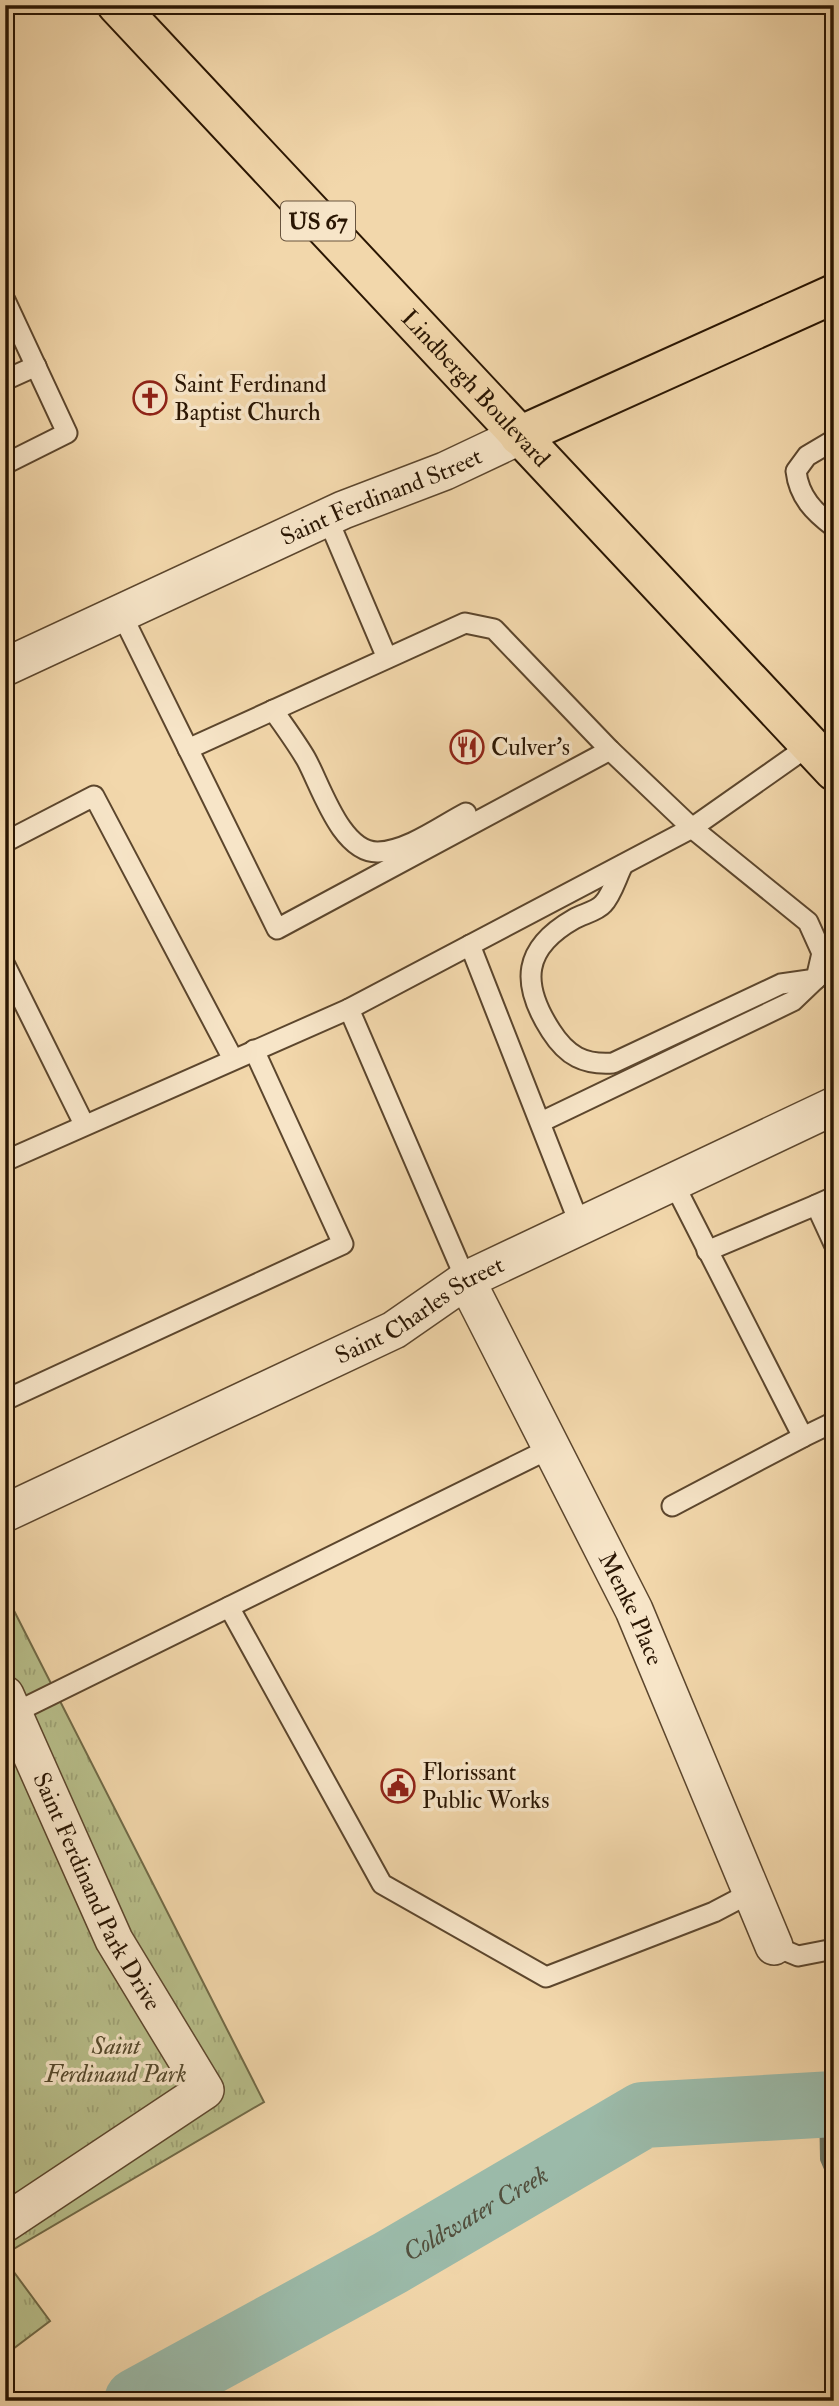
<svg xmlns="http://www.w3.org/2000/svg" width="839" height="2406" font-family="'IM FELL Double Pica',serif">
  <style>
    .grass { fill: url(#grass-tufts); stroke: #716a47; stroke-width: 2 }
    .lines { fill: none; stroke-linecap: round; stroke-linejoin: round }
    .stream { stroke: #6e7867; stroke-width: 10 }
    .river { stroke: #9bbaa9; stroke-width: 66 }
    .service-casing { stroke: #5c462d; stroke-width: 23 }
    .minor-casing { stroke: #5c462d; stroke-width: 40 }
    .primary-casing { stroke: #2a1603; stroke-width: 42 }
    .service { stroke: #f7e5c8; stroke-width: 19 }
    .minor { stroke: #f7e5c8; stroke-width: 37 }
    .primary { stroke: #f2d7ab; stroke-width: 38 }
    .labels { text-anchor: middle; stroke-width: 7; stroke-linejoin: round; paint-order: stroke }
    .shield { fill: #f7e5c8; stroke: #68543e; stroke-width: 2 }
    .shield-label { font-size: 23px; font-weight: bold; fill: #2a1603 }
    .poi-label { font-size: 24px; fill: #2a1603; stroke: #f7e5c8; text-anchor: start }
    .street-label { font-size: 24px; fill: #2a1603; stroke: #f7e5c8 }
    .park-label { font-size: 24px; font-style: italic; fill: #55492c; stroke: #f7e5c8 }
    .water-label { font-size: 26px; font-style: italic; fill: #524f3d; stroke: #f7e5c8 }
  </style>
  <defs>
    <pattern id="grass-tufts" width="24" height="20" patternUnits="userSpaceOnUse" patternTransform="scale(1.75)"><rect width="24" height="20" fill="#b8bf8b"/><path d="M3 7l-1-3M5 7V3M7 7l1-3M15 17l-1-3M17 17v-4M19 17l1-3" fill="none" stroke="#9ea376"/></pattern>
  </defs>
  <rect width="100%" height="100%" fill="#f2d7ab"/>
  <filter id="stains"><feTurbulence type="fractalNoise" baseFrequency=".00286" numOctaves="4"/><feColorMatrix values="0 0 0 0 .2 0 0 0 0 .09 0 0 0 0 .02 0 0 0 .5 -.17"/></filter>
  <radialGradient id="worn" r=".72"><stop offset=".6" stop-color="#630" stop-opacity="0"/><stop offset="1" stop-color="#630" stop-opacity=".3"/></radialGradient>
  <g class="grass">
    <polygon points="5,1593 264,2102 5,2254"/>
    <polygon points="5,2260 50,2321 5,2355"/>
  </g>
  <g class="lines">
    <polyline class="stream" points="824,2103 825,2159 834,2180"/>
    <path class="river" id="s1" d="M137,2401L390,2263L643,2115L834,2104"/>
    <defs>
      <g id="service">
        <polyline points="5,300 67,433 5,464"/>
        <polyline points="5,380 36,366"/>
        <path d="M834,440L807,456L796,471C799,497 814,512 834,527"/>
        <polyline points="327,517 387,658"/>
        <polyline points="121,613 277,929 610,750"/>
        <path d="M273,710C284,726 296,742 306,759C321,786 341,853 378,852C408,851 441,826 466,813"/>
        <polyline points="188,749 465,623 494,629 610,750 692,828 808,922 822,953 816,979 793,1001 541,1122"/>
        <polyline points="5,842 94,796 233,1059"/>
        <path d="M623,865C617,876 612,895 603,904C597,911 583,914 574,919C523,948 520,983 551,1031C567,1056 584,1065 613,1063L781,984L816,979"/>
        <polyline points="470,945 580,1225"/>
        <polyline points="5,965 84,1124"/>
        <polyline points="5,1161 349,1009"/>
        <polyline points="834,1197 816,1205 834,1244"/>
        <polyline points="707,1251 816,1205"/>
        <polyline points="466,1280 349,1009 692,828 810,745"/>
        <polyline points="5,1400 343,1244 254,1050"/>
        <polyline points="803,1437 834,1422"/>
        <polyline points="672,1506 803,1437 673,1182"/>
        <polyline points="229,1607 382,1884 546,1977 714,1912 752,1892"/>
        <polyline points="14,1713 553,1447"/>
        <polyline points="774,1946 798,1956 834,1949"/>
      </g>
      <g id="minor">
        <path id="s2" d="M5,667L343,510L445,471L519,436"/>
        <path id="s3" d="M466,1280L634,1610L774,1946"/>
        <path id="s4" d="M5,1513L394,1330L466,1280L834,1106"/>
        <path id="s5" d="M5,1695L114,1940L205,2090L5,2223"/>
      </g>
      <g id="primary">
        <path id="s6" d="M117,5L834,771"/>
        <polyline points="519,436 834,294"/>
      </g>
    </defs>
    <use href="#service" class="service-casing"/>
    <use href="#minor" class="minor-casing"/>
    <use href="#primary" class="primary-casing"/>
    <use href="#service" class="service"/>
    <use href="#minor" class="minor"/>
    <use href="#primary" class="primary"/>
  </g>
  <defs>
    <symbol id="church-ring" viewBox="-11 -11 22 22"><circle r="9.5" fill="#f7e5c8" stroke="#8f2418" stroke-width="1.5"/><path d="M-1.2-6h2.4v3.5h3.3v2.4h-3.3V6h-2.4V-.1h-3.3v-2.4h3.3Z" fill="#8f2418"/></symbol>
    <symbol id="restaurant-ring" viewBox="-11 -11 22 22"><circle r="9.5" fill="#f7e5c8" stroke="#8f2418" stroke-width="1.5"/><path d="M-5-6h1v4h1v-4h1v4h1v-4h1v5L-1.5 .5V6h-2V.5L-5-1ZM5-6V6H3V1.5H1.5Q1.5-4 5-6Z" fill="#8f2418"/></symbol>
    <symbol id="civic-ring" viewBox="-11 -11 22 22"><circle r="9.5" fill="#f7e5c8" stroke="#8f2418" stroke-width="1.5"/><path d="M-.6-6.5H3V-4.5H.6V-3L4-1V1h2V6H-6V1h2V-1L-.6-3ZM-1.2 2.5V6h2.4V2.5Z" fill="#8f2418"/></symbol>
  </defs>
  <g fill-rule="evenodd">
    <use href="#church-ring" x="131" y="379" width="38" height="38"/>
    <use href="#restaurant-ring" x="448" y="728" width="38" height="38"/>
    <use href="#civic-ring" x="379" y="1767" width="38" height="38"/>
  </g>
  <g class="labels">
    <rect class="shield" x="281" y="201.5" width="74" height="39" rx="5"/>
    <g class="shield-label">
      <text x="318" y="229">US 67</text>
    </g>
    <g class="poi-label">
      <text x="174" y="392">Saint Ferdinand<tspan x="174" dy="28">Baptist Church</tspan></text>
      <text x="491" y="755">Culver's</text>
      <text x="422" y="1780">Florissant<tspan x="422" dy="28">Public Works</tspan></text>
    </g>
    <g class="street-label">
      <text dy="8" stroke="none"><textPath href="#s6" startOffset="525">Lindbergh Boulevard</textPath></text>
      <text dy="8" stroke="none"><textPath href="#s2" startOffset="413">Saint Ferdinand Street</textPath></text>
      <text dy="8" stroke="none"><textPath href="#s4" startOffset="462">Saint Charles Street</textPath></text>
      <text dy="8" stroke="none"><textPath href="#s3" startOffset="368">Menke Place</textPath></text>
      <text dy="8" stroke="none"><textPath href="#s5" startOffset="217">Saint Ferdinand Park Drive</textPath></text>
    </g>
    <g class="park-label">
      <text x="116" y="2054">Saint<tspan x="116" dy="28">Ferdinand Park</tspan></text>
    </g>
    <g class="water-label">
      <text dy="9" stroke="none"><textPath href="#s1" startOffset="387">Coldwater Creek</textPath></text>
    </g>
  </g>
  <rect width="839" height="2406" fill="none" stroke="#f2d7ab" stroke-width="28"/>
  <rect x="7" y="7" width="825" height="2392" fill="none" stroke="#2a1603" stroke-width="3.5"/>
  <rect x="14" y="14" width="811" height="2378" fill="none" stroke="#2a1603" stroke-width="2"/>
  <rect width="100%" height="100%" filter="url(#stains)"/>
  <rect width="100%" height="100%" fill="url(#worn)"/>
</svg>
